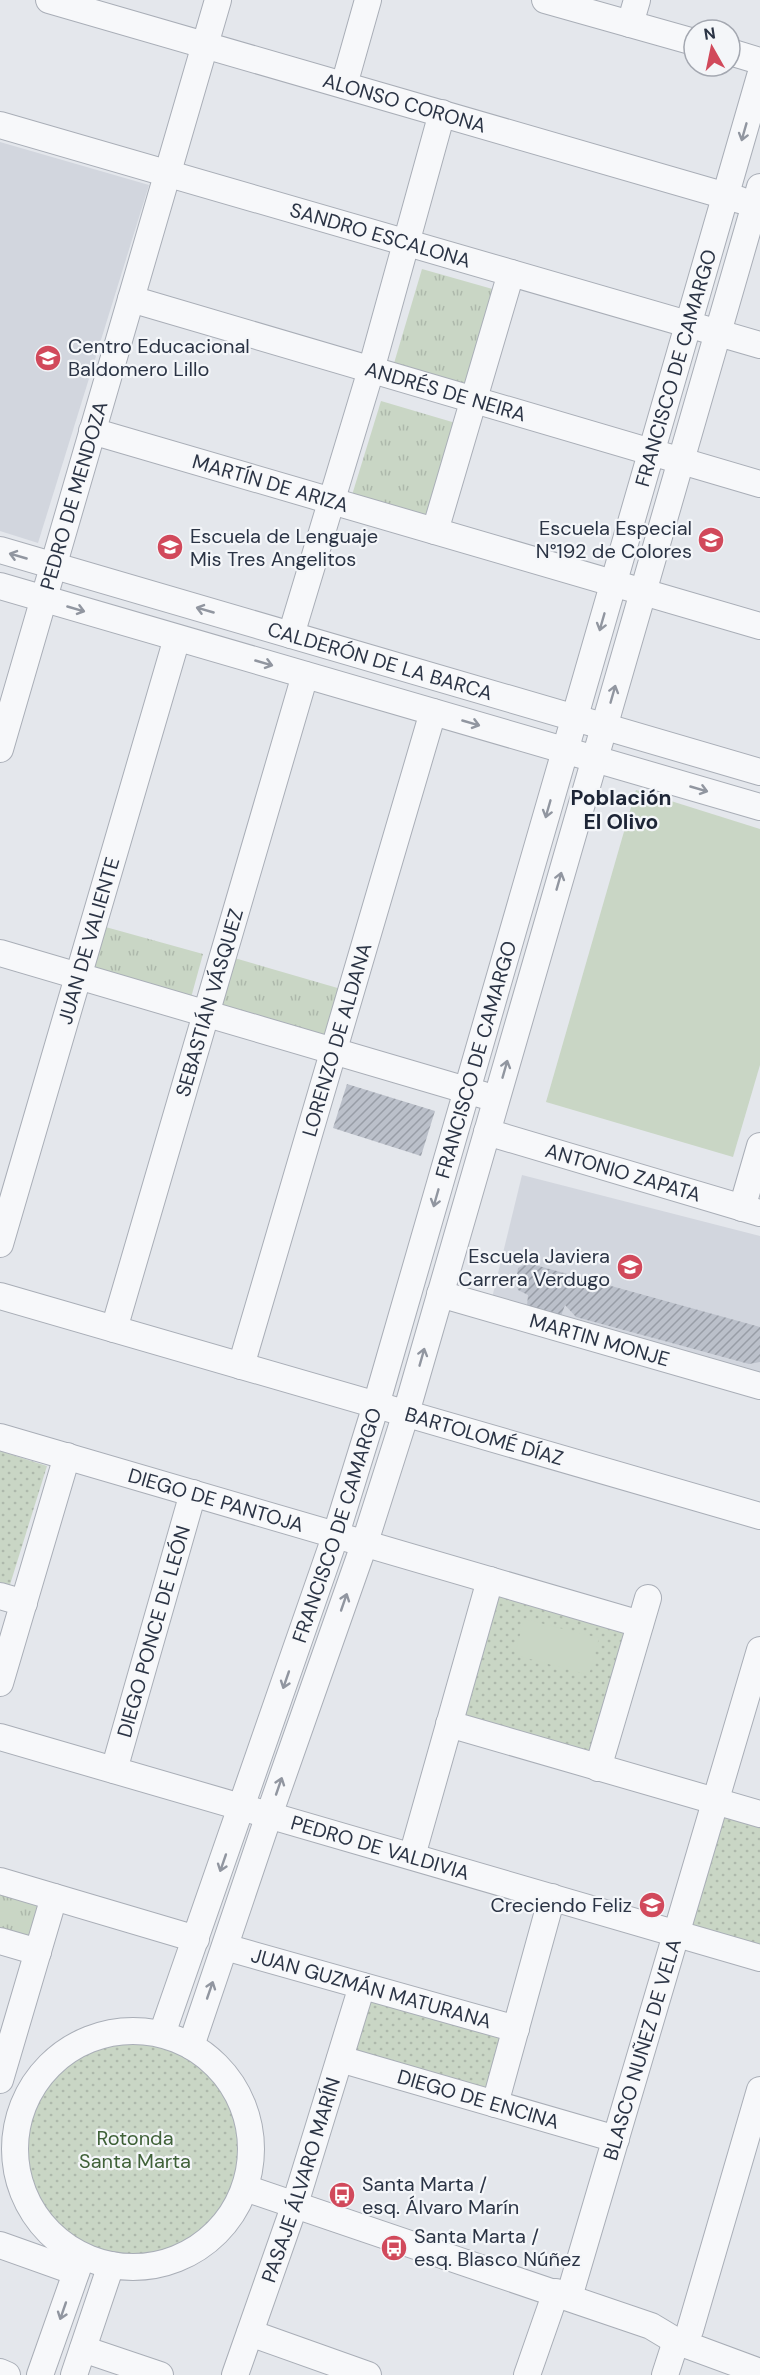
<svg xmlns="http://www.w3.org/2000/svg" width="760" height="2375" font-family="'DM Sans',sans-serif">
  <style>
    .built { fill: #d2d6de }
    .grass { fill: url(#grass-tufts) }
    .park { fill: url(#park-dots) }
    .pitch { fill: #c9d6c5 }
    .building { fill: url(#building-hatch) }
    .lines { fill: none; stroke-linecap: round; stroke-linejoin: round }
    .minor-casing { stroke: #a9aeb7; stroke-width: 28 }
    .minor { stroke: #f7f8fa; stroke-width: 26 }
    .oneway { stroke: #9196a0 }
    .labels { text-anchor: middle; stroke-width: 4.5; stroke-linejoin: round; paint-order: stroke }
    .street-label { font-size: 20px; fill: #2b3445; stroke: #f4f6f9 }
    .poi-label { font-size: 20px; fill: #2b3445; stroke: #f4f6f9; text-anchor: start }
    .park-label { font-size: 20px; fill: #3f6138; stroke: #f4f6f9 }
    .neighbourhood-label { font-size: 21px; font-weight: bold; fill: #1d2536; stroke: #f4f6f9 }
  </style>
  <defs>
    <pattern id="grass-tufts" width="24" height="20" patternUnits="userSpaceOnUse" patternTransform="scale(1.5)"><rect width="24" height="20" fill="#c9d6c5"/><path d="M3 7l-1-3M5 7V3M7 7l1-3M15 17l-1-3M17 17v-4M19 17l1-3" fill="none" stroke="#adb8ab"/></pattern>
    <pattern id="park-dots" width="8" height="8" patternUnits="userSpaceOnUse" patternTransform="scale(1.5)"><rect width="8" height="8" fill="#c9d6c5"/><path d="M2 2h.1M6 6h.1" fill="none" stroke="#adb8ab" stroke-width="1.8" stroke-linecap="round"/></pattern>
    <pattern id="building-hatch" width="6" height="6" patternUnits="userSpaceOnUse" patternTransform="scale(1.5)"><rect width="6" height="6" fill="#bbc0ca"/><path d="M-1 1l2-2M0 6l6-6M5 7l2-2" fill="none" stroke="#989da6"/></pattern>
  </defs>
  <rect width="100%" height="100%" fill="#e4e7ec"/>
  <g class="built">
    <polygon points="0,142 149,185 38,543 0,531"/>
    <polygon points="522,1175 760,1236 760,1374 492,1298"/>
  </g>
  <g class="grass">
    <polygon points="422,269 496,290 466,392 392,370"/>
    <polygon points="381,401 459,424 430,518 352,495"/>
    <polygon points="102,926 203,954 189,1005 88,977"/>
    <polygon points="231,957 341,989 327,1039 216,1007"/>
    <polygon points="0,1889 49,1903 36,1942 0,1931"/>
  </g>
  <g class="park">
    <polygon points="0,1451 47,1466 8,1591 0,1589"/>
    <polygon points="498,1593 630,1631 595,1754 465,1717"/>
    <polygon points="723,1817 760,1827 760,1949 691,1930"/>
    <polygon points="372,1998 505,2037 488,2091 356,2051"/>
    <circle cx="135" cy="2150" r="110"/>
  </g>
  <g class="pitch">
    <polygon points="636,790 760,829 760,1065 733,1157 546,1102"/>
    <polygon points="524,1619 599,1638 589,1675 515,1655"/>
  </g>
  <g class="building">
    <polygon points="347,1084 435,1111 421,1156 333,1128"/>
    <polygon points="526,1264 535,1265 760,1327 760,1362 749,1364 576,1317 565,1305 561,1316 527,1306 528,1295 518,1290 516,1282 518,1268"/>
  </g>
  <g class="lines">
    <defs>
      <g id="minor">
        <path id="s1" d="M49,0L740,200"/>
        <polyline points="545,0 694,42"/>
        <polyline points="630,24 637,0"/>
        <polyline points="730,52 760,61"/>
        <polyline points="344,85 368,0"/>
        <path id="s2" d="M0,125L760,345"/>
        <path id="s3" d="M131,299L760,484"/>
        <path id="s4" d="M92,431L760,626"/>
        <polyline points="435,531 511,273"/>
        <path id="s5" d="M0,550L760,772"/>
        <polyline points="0,586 760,807"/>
        <polyline points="291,635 371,370 442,113"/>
        <path id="s6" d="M0,749L218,0"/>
        <polyline points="0,953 483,1095"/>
        <path id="s7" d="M487,1132L760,1213"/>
        <polyline points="742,1208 760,1146"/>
        <path id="s8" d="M0,1244L177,638"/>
        <path id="s9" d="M440,1294L760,1386"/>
        <path id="s10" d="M0,1296L760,1516"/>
        <path id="s11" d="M114,1329L305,675"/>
        <path id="s12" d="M241,1366L433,712"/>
        <path id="s13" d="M0,1437L640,1624"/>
        <polyline points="0,1596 24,1603"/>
        <polyline points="0,1683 67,1456"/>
        <polyline points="449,1724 760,1814"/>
        <path id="s14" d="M0,1737L760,1958"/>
        <polyline points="598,1768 648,1598"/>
        <path id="s15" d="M114,1770L193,1493"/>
        <polyline points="412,1856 490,1580"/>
        <polyline points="0,1881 196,1939"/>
        <polyline points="0,1941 38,1952"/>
        <path id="s16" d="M225,1947L516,2029"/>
        <circle cx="133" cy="2149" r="118"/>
        <path id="s17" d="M162,2034L336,1534L376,1405L760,76"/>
        <polyline points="191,2046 269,1815 365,1542 406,1413 760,187"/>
        <path id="s18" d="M340,2059L616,2139"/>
        <polyline points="0,2080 54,1897"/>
        <polyline points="495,2104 552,1897"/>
        <polyline points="245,2188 651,2326 676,2341 760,2372"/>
        <polyline points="0,2245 76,2272"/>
        <path id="s19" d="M569,2297L760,1650"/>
        <polyline points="690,2330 760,2090"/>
        <polyline points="250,2333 368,2375"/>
        <polyline points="83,2349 160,2375"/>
        <polyline points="0,2372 7,2375"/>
        <polyline points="40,2375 82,2256"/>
        <polyline points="74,2375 111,2265"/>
        <path id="s20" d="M235,2375L295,2204L362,1986"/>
        <polyline points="527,2375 556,2292"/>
        <polyline points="665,2375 676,2341"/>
      </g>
    </defs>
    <use href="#minor" class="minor-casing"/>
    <use href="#minor" class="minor"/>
  </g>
  <defs><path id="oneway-shaft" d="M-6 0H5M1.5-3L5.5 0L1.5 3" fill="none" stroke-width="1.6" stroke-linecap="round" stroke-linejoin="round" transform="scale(1.5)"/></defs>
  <g class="oneway">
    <use href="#oneway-shaft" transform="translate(744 132) rotate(106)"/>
    <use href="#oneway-shaft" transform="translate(18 556) rotate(-164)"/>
    <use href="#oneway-shaft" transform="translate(76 609) rotate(16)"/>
    <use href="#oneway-shaft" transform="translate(205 610) rotate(-164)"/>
    <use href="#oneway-shaft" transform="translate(602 622) rotate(106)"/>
    <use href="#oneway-shaft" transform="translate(264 663) rotate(16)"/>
    <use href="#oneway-shaft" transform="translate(613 694) rotate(-74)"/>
    <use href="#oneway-shaft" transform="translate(471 723) rotate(16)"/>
    <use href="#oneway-shaft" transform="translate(699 789) rotate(16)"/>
    <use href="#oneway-shaft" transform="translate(548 809) rotate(106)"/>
    <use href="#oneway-shaft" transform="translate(559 881) rotate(-74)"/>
    <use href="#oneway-shaft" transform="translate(505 1069) rotate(-74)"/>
    <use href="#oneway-shaft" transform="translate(436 1198) rotate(106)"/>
    <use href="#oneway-shaft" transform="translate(422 1357) rotate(-74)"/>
    <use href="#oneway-shaft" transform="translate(344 1602) rotate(-71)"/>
    <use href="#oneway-shaft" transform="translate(286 1680) rotate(109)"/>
    <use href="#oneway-shaft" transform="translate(279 1786) rotate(-71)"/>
    <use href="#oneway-shaft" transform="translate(223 1863) rotate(109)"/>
    <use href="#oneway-shaft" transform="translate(210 1990) rotate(-71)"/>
    <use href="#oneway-shaft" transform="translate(63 2311) rotate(109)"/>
  </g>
  <defs>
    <symbol id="school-disc" viewBox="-11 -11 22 22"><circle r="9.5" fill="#d1495b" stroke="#f4f6f9"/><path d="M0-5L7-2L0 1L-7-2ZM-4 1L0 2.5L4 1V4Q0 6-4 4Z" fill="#fff"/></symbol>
    <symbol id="bus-disc" viewBox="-11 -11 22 22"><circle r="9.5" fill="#d1495b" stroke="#f4f6f9"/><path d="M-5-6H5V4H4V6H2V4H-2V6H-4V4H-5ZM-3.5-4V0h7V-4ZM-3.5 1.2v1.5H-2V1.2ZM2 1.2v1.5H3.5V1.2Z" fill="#fff"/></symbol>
  </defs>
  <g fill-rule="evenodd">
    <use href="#school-disc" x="33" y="343" width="30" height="30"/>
    <use href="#school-disc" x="696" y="525" width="30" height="30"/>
    <use href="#school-disc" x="155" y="532" width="30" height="30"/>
    <use href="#school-disc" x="615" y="1252" width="30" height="30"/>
    <use href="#school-disc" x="637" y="1890" width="30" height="30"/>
    <use href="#bus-disc" x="327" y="2180" width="30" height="30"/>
    <use href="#bus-disc" x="379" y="2233" width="30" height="30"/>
  </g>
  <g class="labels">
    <g class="street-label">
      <text dy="7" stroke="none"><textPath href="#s1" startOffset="370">ALONSO CORONA</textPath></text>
      <text dy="7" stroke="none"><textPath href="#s2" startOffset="396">SANDRO ESCALONA</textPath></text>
      <text dy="7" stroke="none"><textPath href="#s17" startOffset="1744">FRANCISCO DE CAMARGO</textPath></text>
      <text dy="7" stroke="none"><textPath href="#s3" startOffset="328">ANDRÉS DE NEIRA</textPath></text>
      <text dy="7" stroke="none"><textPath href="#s4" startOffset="186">MARTÍN DE ARIZA</textPath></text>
      <text dy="7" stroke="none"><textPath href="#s6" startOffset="264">PEDRO DE MENDOZA</textPath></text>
      <text dy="7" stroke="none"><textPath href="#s5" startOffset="396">CALDERÓN DE LA BARCA</textPath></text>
      <text dy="7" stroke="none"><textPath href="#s8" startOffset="316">JUAN DE VALIENTE</textPath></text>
      <text dy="7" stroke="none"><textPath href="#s11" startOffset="340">SEBASTIÁN VÁSQUEZ</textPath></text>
      <text dy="7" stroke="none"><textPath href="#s12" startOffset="340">LORENZO DE ALDANA</textPath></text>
      <text dy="7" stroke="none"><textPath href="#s17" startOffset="1024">FRANCISCO DE CAMARGO</textPath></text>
      <text dy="7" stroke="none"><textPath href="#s7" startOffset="142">ANTONIO ZAPATA</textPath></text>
      <text dy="7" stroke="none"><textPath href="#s9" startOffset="166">MARTIN MONJE</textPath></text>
      <text dy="7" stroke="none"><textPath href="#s10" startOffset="504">BARTOLOMÉ DÍAZ</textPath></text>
      <text dy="7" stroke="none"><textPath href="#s13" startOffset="225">DIEGO DE PANTOJA</textPath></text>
      <text dy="7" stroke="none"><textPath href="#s17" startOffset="538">FRANCISCO DE CAMARGO</textPath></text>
      <text dy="7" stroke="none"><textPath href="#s15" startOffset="144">DIEGO PONCE DE LEÓN</textPath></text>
      <text dy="7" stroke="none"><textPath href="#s14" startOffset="396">PEDRO DE VALDIVIA</textPath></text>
      <text dy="7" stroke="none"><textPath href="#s16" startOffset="152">JUAN GUZMÁN MATURANA</textPath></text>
      <text dy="7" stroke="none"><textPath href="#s19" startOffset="258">BLASCO NUÑEZ DE VELA</textPath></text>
      <text dy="7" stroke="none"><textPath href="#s18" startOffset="144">DIEGO DE ENCINA</textPath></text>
      <text dy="7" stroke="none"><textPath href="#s20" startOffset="206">PASAJE ÁLVARO MARÍN</textPath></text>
    </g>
    <g class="poi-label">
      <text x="68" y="353">Centro Educacional<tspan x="68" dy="23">Baldomero Lillo</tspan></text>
      <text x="692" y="535" text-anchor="end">Escuela Especial<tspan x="692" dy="23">N°192 de Colores</tspan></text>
      <text x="190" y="543">Escuela de Lenguaje<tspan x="190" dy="23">Mis Tres Angelitos</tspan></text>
      <text x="610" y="1263" text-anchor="end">Escuela Javiera<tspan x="610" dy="23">Carrera Verdugo</tspan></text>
      <text x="632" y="1912" text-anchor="end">Creciendo Feliz</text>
      <text x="362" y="2191">Santa Marta /<tspan x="362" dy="23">esq. Álvaro Marín</tspan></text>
      <text x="414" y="2243">Santa Marta /<tspan x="414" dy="23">esq. Blasco Núñez</tspan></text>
    </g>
    <g class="park-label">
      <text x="135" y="2145">Rotonda<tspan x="135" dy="23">Santa Marta</tspan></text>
    </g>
    <g class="neighbourhood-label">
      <text x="621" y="805">Población<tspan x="621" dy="24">El Olivo</tspan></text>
    </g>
  </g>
  <g transform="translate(712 48) rotate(351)"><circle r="28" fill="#f4f6f9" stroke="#a4a8b1" stroke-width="1.5"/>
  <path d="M0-4.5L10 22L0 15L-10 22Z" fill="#d1495b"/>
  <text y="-9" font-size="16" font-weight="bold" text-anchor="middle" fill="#2b3445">N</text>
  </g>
</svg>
